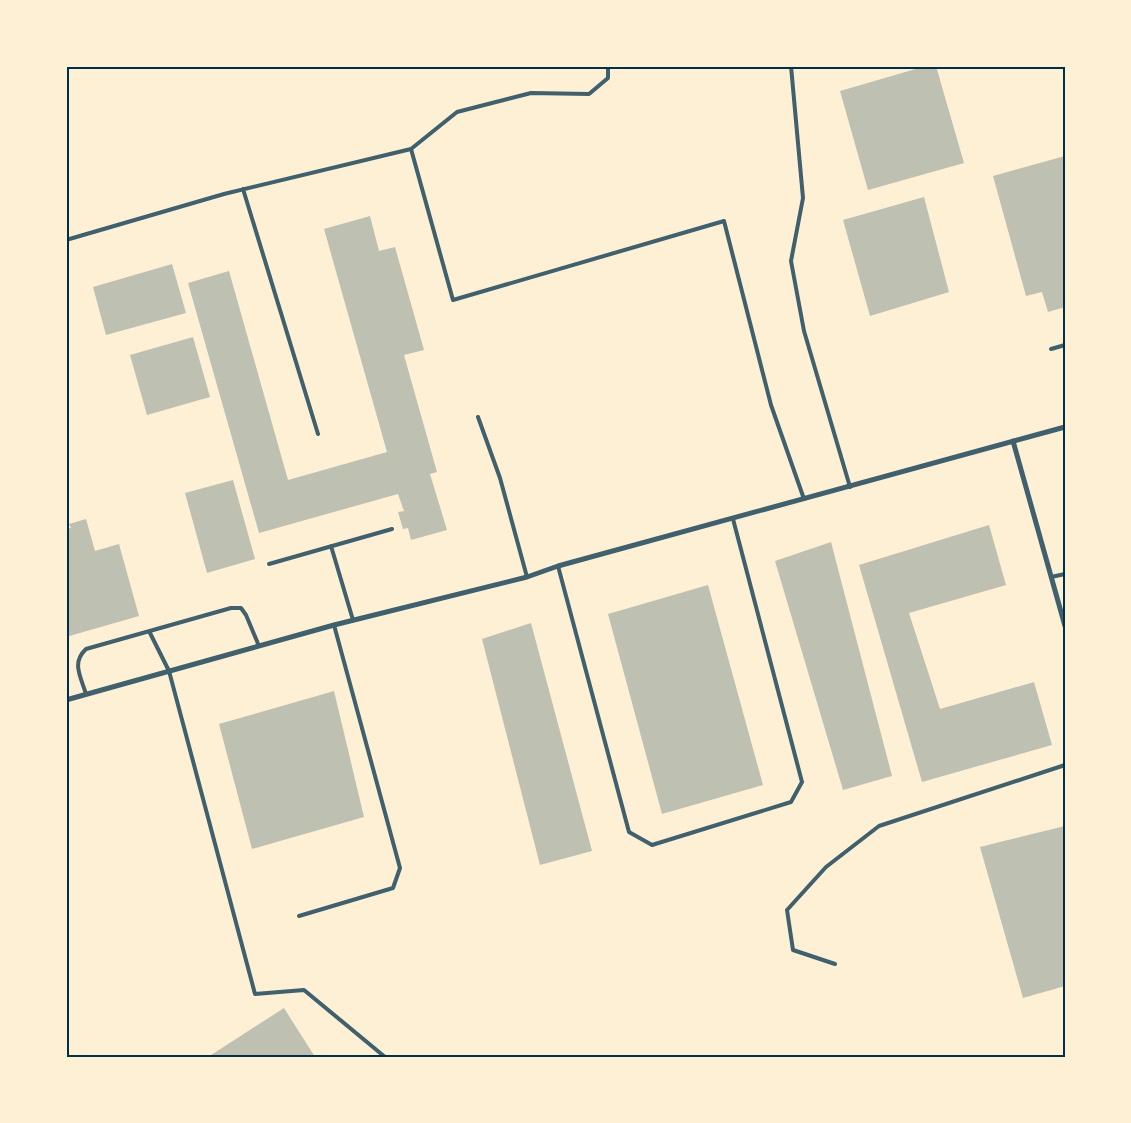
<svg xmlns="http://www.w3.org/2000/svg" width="1131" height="1123" viewBox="0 0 1131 1123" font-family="'Nunito Sans',sans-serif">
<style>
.building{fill:#bec0b2}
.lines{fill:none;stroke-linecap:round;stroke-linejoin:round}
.service{stroke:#3f606c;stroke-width:4}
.minor{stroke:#3f606c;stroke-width:5}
.neatline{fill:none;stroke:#003049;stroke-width:2}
</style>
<rect width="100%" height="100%" fill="#fdf0d5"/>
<path class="building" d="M926 66H936L964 163 868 190 840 91Z
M1065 156V307L1048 312 1042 292 1026 296 993 176Z
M924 197 949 292 870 316 843 220Z
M370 216 379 251 395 247 424 350 404 355 437 472 430 474 447 530 411 540 408 528 403 529 398 512 404 511 398 494 259 533 188 283 229 271 288 480 387 452 324 229Z
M172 264 186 313 106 335 93 287Z
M193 337 210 397 147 415 130 355Z
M233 480 255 559 207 573 185 493Z
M86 519 95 551 119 544 139 616 66 637V529L71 528 69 524Z
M989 525 1006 585 909 613 940 709 1034 682 1052 745 922 782 859 565Z
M831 542 892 776 843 790 775 561Z
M708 585 763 785 662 814 608 614Z
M531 623 592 851 540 865 482 639Z
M334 691 364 817 252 849 219 724Z
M1065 826V986L1023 998 980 847Z
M284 1008 315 1057H208Z"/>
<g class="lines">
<path class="service" d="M791 66 803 198 791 261 804 331 850 487
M411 149 457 112 531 93 589 94 608 78V66
M243 189 318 434
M66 240 224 194 411 149 453 300 724 221 771 405 804 499
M1051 349 1065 345
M478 417 500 478 527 577
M331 546 353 620
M269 564 392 529
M558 566 629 832 652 845 791 802 802 782 733 519
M1051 577 1065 574
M149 631 169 671 255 994 304 990 385 1057
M86 694C81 677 71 663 86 649L231 608H241L246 615 259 646
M299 916 393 888 400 868 334 625
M835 964 793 950 787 910 826 867 879 826 1065 765"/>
<path class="minor" d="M1013 441 1065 626
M66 700 334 625 527 577 558 566 1065 427"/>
</g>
<rect width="1131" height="1123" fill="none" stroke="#fdf0d5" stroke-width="135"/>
<rect x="68" y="68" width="996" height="988" class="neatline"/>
</svg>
